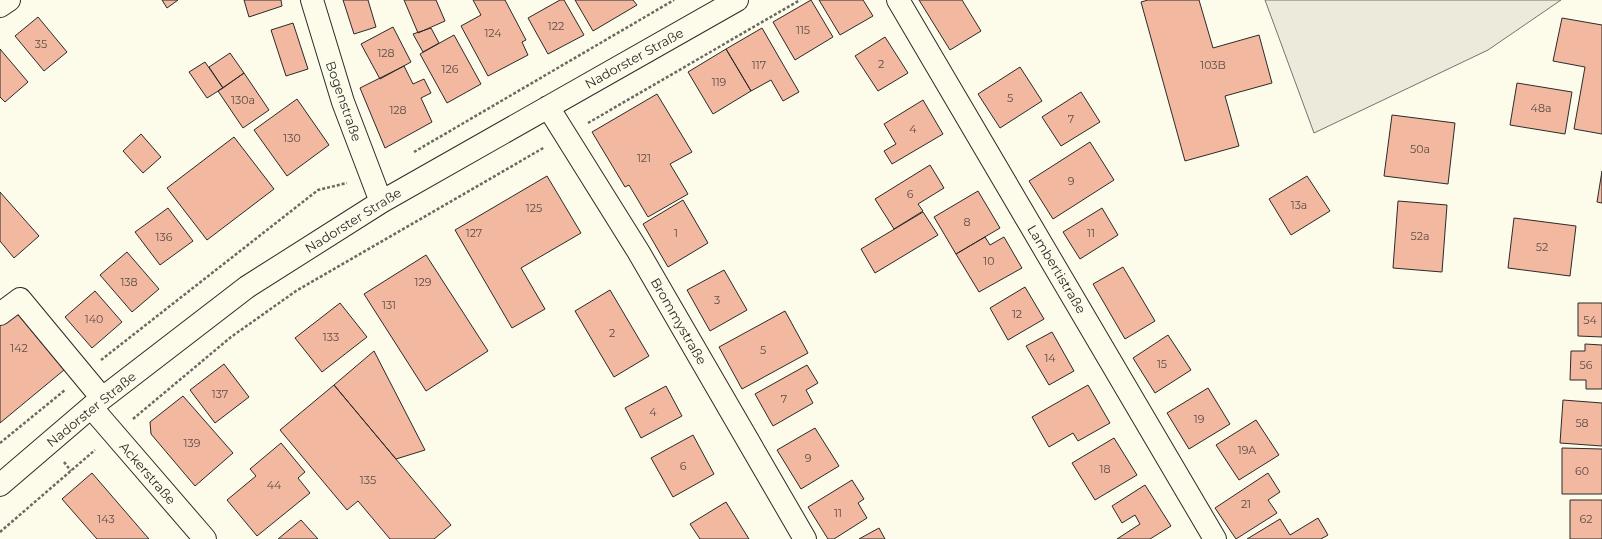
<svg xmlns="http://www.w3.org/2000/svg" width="1602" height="539" viewBox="0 0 1602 539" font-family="Montserrat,sans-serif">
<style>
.green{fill:#ecebdb;stroke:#74746e}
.building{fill:#f2b8a0;stroke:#2b2b2b}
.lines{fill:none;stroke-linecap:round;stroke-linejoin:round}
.minor-casing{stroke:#2b2b2b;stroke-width:24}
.path{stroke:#6a6964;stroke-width:2.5;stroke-dasharray:3 2;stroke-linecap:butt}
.minor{stroke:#fdfbea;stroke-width:22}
.labels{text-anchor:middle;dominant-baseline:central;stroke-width:3;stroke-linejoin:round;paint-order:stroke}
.number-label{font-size:11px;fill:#5d4e48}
.street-label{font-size:13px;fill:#2b2b2b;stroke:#fdfbea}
</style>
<rect width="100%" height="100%" fill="#fdfbea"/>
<path class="green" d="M1265 0H1561L1488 50 1314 133Z"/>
<path class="building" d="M162 0H178L167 8Z
M244 0H281L282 6 249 17Z
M343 0H368L376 27 354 34Z
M404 0H436L445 21 418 33Z
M473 0H505L526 40 522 42 528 55 488 76 461 26 481 15Z
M560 0H564L584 35 548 54 528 18Z
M575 0H633L637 5 593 31Z
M811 0 833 37 795 60 773 22Z
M819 0H863L873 16 840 35Z
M919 0H962L981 31 950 50Z
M1148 0H1199L1213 48 1259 35 1272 83 1225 96 1239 146 1185 161 1141 2Z
M38 17 67 52 44 71 15 36Z
M1562 18 1602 25V134L1574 129 1585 67 1553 61Z
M293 23 308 69 286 76 271 30Z
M393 27 411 62 380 79 361 44Z
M431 28 439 43 423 52 413 34Z
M762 28 799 92 783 101 771 80 751 91 726 49Z
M454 35 481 84 447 103 420 54Z
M885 37 908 73 878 91 855 56Z
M0 49 28 82 5 102 0 97Z
M726 49 751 91 713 114 688 72Z
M230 53 244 73 223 88 209 67Z
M205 62 223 88 207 98 189 72Z
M404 66 413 84 424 79 431 93 421 98 432 122 385 148 360 88Z
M1020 67 1042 101 1000 128 978 94Z
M244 73 269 110 243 128 218 91Z
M1517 83 1572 92 1565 134 1510 125Z
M1081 92 1100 122 1061 146 1042 117Z
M657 94 692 152 670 164 688 194 648 217 629 185 625 187 592 132Z
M297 99 329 145 287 176 254 130Z
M923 100 943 134 892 164 884 151 896 144 884 124Z
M1392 115 1455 123 1448 184 1384 176Z
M141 134 161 157 143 173 123 151Z
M234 137 274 189 207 240 167 188Z
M1090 142 1114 180 1053 219 1029 181Z
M930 165 944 188 918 204 923 211 894 229 875 199Z
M1602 171V203L1597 202Z
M547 176 581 233 521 268 545 309 512 328 455 230Z
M1307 176 1330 211 1291 235 1269 199Z
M978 191 1000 228 956 254 934 217Z
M0 192 39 236 14 258 0 241Z
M683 200 708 243 668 267 643 224Z
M1398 201 1447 205 1442 272 1393 268Z
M168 208 193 241 160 265 135 232Z
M1102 208 1118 235 1080 259 1063 232Z
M923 212 938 235 875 273 861 249Z
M1514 218 1576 226 1570 276 1508 268Z
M985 237 990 245 1004 237 1022 268 979 292 956 254Z
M127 252 159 289 132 312 100 275Z
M426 255 488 351 426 391 364 294Z
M1123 267 1155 321 1125 339 1093 284Z
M724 270 747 310 710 331 687 290Z
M1025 287 1044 319 1008 340 990 308Z
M610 290 649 356 614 377 575 311Z
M95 291 122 322 92 348 65 317Z
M340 303 367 337 322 372 295 338Z
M1578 303H1602V337L1578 336Z
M785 311 808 353 742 389 719 347Z
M16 312 64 370 0 423V325Z
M1052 332 1074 371 1049 385 1026 346Z
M1168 335 1191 370 1155 393 1133 358Z
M1585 344 1602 345V389H1586V380H1570L1571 351H1585Z
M374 351 425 450 396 459 334 385Z
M224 364 249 397 215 423 190 390Z
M807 365 818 383 806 390 813 403 773 426 755 394Z
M334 385 451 525 434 539H390L358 501 347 510 280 430Z
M1088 385 1110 423 1078 441 1073 433 1049 447 1032 417Z
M666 386 682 416 641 438 625 408Z
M1208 388 1230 424 1189 449 1167 413Z
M183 396 233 453 195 486 151 434 150 422Z
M1563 400 1602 403V446L1560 443Z
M1256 420 1279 455 1239 480 1216 445Z
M815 428 839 466 801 489 777 450Z
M693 435 714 474 673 497 651 458Z
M1114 438 1137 475 1095 500 1072 463Z
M281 443 305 472 298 478 310 493 257 536 227 500 256 476 250 469Z
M1562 448 1602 449V494H1562Z
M92 473 149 539H97L62 499Z
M1268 473 1280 492 1268 500 1277 513 1236 539 1215 508Z
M852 480 864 499 858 503 867 518 834 539H828L808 507Z
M1145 485 1171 526 1150 539H1117L1140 524 1135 515 1122 523 1112 506Z
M1570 500H1602V539H1570Z
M726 502 749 539H700L690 524Z
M1318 518 1328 535 1321 539H1247L1280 519 1290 535Z
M301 520 318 539H278Z
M879 528 885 539H859Z"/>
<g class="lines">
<defs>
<path id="minor" d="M312 0 343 102 381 202
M898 0 1215 539
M0 6 9 0
M548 107 638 251 805 539
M0 314 20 299 102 398
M91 407 205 539
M0 485 91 407 247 287 381 202 737 0"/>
</defs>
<use href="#minor" class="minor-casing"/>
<path class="path" d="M588 123 800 0
M414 152 674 0
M101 360 318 190 347 183
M133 419 231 337 296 291 545 147
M0 443 65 390
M64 462 71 471
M0 532 95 450"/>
<use href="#minor" class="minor"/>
</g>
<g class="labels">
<g class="number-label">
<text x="556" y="26">122</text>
<text x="803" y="30">115</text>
<text x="493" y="33">124</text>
<text x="41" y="44">35</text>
<text x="386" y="53">128</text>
<text x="881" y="64">2</text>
<text x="759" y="65">117</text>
<text x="1213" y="65">103B</text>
<text x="450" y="69">126</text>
<text x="719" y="82">119</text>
<text x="1010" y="98">5</text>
<text x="243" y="100">130a</text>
<text x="1541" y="108">48a</text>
<text x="398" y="110">128</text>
<text x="1071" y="119">7</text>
<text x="913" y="129">4</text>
<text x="292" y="138">130</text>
<text x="1420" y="149">50a</text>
<text x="644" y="158">121</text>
<text x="1071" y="181">9</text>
<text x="910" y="194">6</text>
<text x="1299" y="205">13a</text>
<text x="534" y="208">125</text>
<text x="967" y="222">8</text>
<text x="474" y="233">127</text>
<text x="676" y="233">1</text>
<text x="1091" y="233">11</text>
<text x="1420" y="236">52a</text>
<text x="164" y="237">136</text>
<text x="1542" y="247">52</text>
<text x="989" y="261">10</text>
<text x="129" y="282">138</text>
<text x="423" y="282">129</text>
<text x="717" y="300">3</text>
<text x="389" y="305">131</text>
<text x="1017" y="314">12</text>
<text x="94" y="319">140</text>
<text x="1590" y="320">54</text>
<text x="612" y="333">2</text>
<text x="331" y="337">133</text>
<text x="19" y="348">142</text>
<text x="763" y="350">5</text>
<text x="1050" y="358">14</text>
<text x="1162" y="364">15</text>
<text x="1586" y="365">56</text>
<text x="220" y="394">137</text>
<text x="784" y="399">7</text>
<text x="653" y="412">4</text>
<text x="1199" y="419">19</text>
<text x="1582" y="423">58</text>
<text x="192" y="443">139</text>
<text x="1247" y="450">19A</text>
<text x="808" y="458">9</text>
<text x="683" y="466">6</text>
<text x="1105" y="469">18</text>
<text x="1582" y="471">60</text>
<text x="368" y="480">135</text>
<text x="274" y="485">44</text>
<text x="1246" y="504">21</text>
<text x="838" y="513">11</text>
<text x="106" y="519">143</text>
<text x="1586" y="519">62</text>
</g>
<g class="street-label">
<text transform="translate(634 58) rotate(-29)">Nadorster Straße</text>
<text transform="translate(344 101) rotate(71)">Bogenstraße</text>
<text transform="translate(353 220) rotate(-32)">Nadorster Straße</text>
<text transform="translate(1057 269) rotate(59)">Lambertistraße</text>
<text transform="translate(679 321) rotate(60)">Brommystraße</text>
<text transform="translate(91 409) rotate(-39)">Nadorster Straße</text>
<text transform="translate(148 473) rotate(49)">Ackerstraße</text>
</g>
</g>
</svg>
